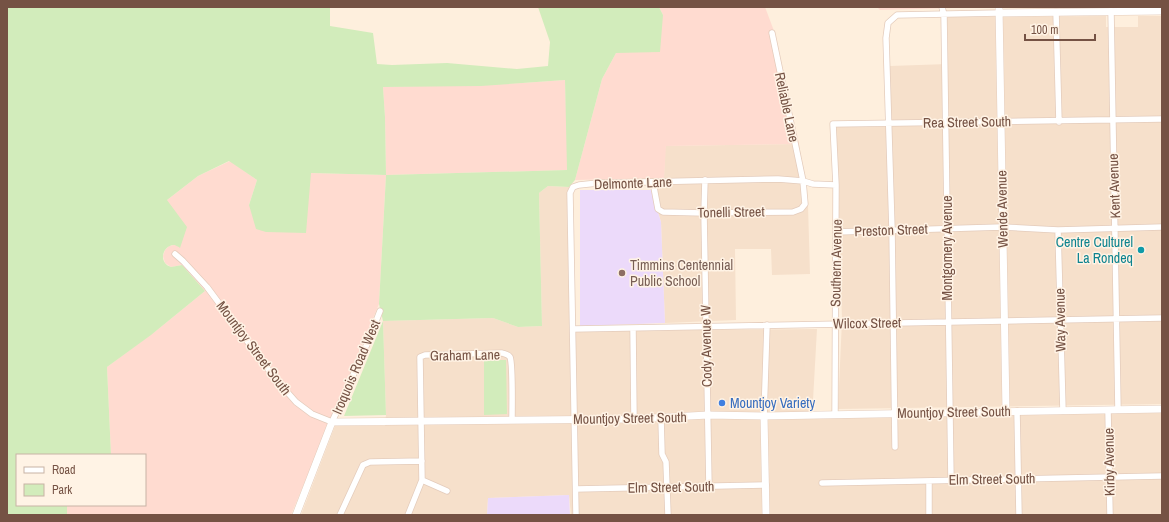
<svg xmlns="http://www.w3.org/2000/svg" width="1169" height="522" viewBox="0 0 1169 522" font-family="'Archivo Narrow',sans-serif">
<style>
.residential{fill:#f6e0cb}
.commercial{fill:#ffdbd0}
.education{fill:#ecdafa}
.green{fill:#d2ecbb;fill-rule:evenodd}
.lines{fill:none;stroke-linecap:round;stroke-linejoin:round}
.minor-casing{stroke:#e4ccbc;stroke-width:7}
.tertiary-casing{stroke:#e4ccbc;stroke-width:8}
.minor{stroke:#fff;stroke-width:5.5}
.tertiary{stroke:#fff;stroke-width:7}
.culture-dot{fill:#0f9aa8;stroke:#fff3e5;stroke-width:1.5}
.education-dot{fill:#8d6e63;stroke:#fff3e5;stroke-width:1.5}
.shop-dot{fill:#3f7fe0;stroke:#fff3e5;stroke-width:1.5}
.labels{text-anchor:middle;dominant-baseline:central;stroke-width:3;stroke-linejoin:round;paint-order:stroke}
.street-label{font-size:14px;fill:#755244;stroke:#fff3e5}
.culture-label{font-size:14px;fill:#0d838f;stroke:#fff3e5;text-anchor:end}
.education-label{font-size:14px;fill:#785e54;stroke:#fff3e5;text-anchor:start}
.shop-label{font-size:14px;fill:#366cbe;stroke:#fff3e5;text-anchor:start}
</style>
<rect width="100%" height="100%" fill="#feefdd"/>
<path class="residential" d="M1106 16V27H1138V16H1162V404L838 409 842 320 836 127H891L890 66 948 64 947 17Z
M799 144 808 205 810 274 772 275 771 249H735L736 320 665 323 661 222 650 184 664 178 665 146Z
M548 186 569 187 571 331 817 329 812 418 1104 413H1162V515H571L569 495 488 498 487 515H301L335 426H385L386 415 383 321 493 318 518 327 542 326 539 193Z"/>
<path class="commercial" d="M659 7H765L774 31 799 144 666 146 664 178 575 180 602 79 616 53 663 15Z
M877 7H987L880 10Z
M565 80 568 170 386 175 379 304 291 515H67V505H145V455H111L107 367 157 330 205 291 182 265 171 267 165 263 163 256 165 250 169 246 174 245 167 200 198 176 230 161 257 180 249 205 311 173 386 175 385 117 383 87 522 83Z"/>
<path class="education" d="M580 190H651L661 222 665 323 580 326Z
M569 495 570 515H487L488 498Z"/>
<path class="green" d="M7 7H330V26L373 33 377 64 392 65 447 63 517 69 548 66 550 42 538 7H659L663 15 660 52 616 53 602 79 575 180 569 187 548 186 539 193 542 326 518 327 493 318 383 321 386 415 344 416 383 321 379 304 386 175 311 173 306 233 266 232 256 229 249 205 257 180 229 161 198 176 167 200 187 227 180 248C179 247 175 245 174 245 165 245 160 256 165 263 166 265 169 266 171 267L182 265 205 291 151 335 107 367 111 455H17V505H67V515H7ZM565 80 567 170 386 175 385 117 383 87 481 86Z
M484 360H506L507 414 484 415Z"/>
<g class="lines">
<defs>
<path id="minor" d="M942 7 944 15 951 480
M1111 11 1118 410
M1056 12 1059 122
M705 180 704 213 709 487
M653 182 658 209 663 212 704 213 793 212 801 209 805 204 803 181 772 33
M1058 230 1063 411
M836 232 1002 227 1058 230 1162 227
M175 254 183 261 207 287 274 377 296 402 312 414 332 422 367 344 380 311
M633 328 634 419
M573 329 1162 318
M1108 410 1110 515
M1017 411 1019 515
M835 414 836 185 833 124 1162 119
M764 416 767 325
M661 418 662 454 666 462 668 515
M895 447 892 230 886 38 888 23 897 15 999 13
M422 480 447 491
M929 481V515
M822 483 1162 476
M576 489 766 485
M340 515 363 465 370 462 422 461
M408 515 422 480 420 357 425 355 502 353C505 354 508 354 510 357 513 364 512 409 512 420
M576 515 570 193 573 187 579 185 598 183 778 179 803 181 813 184 836 185"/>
<path id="tertiary" d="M999 7 1006 411
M999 13 1162 11
M764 416 766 515
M296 515 332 422 634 419 708 415 764 416 1162 409"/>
</defs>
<use href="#minor" class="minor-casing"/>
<use href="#tertiary" class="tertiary-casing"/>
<use href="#minor" class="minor"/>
<use href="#tertiary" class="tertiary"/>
</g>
<circle class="culture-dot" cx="1141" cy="250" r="4"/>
<circle class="education-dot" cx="622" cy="273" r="4"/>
<circle class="shop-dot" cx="722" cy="403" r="4"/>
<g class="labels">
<g class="street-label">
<text transform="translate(787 107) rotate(78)">Reliable Lane</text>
<text transform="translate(967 122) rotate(-1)">Rea Street South</text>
<text transform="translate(633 183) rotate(-2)">Delmonte Lane</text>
<text transform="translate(1114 186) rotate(-92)">Kent Avenue</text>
<text transform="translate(1002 209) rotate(-91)">Wende Avenue</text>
<text transform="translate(731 212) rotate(-1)">Tonelli Street</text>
<text transform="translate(891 230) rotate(-2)">Preston Street</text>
<text transform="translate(947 248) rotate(-90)">Montgomery Avenue</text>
<text transform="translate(836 263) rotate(-89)">Southern Avenue</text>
<text transform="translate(1060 320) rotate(-91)">Way Avenue</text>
<text transform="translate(867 323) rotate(-1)">Wilcox Street</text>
<text transform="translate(706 346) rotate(-91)">Cody Avenue W</text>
<text transform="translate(254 348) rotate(53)">Mountjoy Street South</text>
<text transform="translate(465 355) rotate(-1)">Graham Lane</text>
<text transform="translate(356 367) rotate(-67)">Iroquois Road West</text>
<text transform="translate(954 412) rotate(-1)">Mountjoy Street South</text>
<text transform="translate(630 418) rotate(-1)">Mountjoy Street South</text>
<text transform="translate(1109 462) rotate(-91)">Kirby Avenue</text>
<text transform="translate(992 479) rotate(-1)">Elm Street South</text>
<text transform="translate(671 487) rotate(-1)">Elm Street South</text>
</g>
<g class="culture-label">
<text x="1133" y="242">Centre Culturel<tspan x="1133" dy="16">La Rondeq</tspan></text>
</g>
<g class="education-label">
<text x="630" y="265">Timmins Centennial<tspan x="630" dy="16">Public School</tspan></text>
</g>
<g class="shop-label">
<text x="730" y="403">Mountjoy Variety</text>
</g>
</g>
<rect width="1169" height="522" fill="none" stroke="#755244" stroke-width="16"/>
<rect x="16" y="454" width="130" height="52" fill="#fff3e5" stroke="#c8b3a5"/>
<rect x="24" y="467" width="20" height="6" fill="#ffffff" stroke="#c8b3a5"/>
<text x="52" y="474" font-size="12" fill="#755244">Road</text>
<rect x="24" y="484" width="20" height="12" fill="#d2ecbb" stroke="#c8b3a5"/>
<text x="52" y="494" font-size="12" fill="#755244">Park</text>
<path d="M1025 34v6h70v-6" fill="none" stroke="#755244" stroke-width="2"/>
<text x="1031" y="34" font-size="12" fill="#755244" stroke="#fff3e5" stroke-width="3" paint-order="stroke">100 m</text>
</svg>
